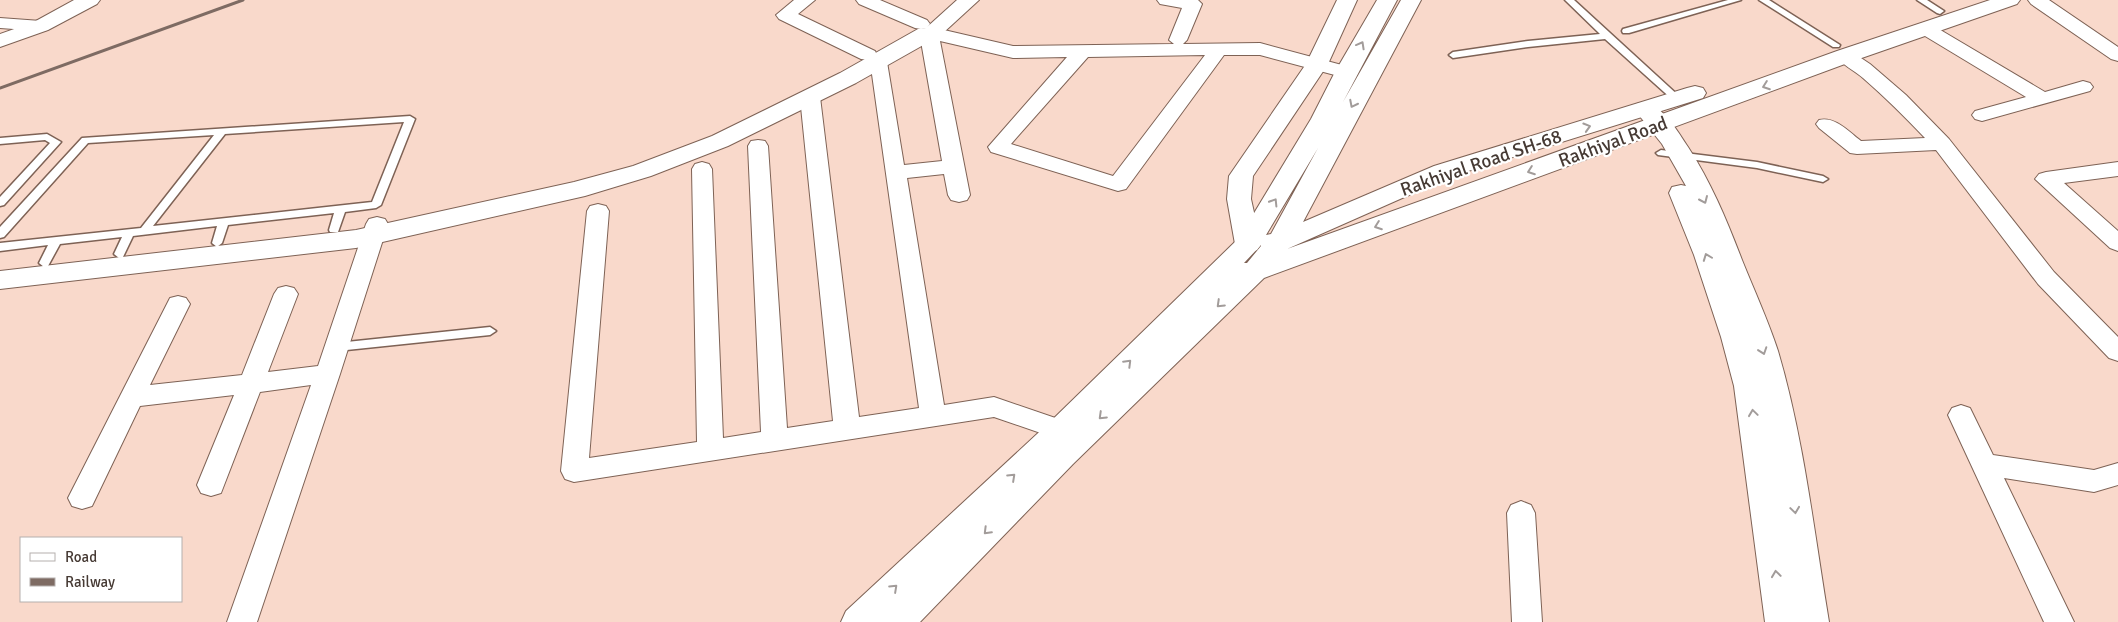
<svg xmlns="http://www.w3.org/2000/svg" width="2118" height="622" viewBox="0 0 2118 622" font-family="Signika,sans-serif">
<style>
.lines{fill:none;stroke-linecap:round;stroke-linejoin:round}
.service-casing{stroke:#7e6255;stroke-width:3}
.minor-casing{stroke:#7e6255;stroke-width:2}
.tertiary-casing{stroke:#7e6255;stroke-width:2}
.primary-casing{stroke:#7e6255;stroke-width:2}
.service{fill:#fff;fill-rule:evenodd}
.minor{fill:#fff;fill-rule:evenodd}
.tertiary{fill:#fff;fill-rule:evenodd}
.primary{fill:#fff;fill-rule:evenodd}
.rail{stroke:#7e6b63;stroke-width:3}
.oneway{stroke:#a29c9a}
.labels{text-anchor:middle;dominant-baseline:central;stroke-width:4.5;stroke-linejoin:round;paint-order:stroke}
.street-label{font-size:19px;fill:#463a34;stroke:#fff}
</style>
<rect width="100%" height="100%" fill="#f9d9cb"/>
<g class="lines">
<defs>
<path id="service" d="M1565 0H1574L1680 97V101H1674L1605 39 1528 47 1453 58 1449 55 1453 52 1528 41 1600 34Z
M1728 0H1741L1629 33H1623L1622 31 1623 29Z
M1759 0H1769L1840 45 1839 47H1833Z
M1917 0H1927L1944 11 1940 14 1937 13Z
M410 116 415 119 381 205 376 208 345 212 338 232H330L329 230 334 213 228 225 222 243 217 247 212 243 217 226 133 236 123 257 119 258 114 254 122 237 60 244 48 266 44 267 39 263 48 245 0 251V243L141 228 214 135 88 143 4 237 0 238V227L82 138ZM404 122 372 202 153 226 225 134Z
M47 134 61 142 4 205 0 206V197L50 143 45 140 0 144V138Z
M1661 150 1757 162 1823 176 1828 179 1823 182 1757 168 1658 155 1656 153Z
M490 327 496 331 490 335 337 351 333 350 331 347 333 344 337 343Z"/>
<path id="minor" d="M794 0H815L798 14 875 51 877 55 876 57 885 58 887 62 904 165 942 161 922 47V33L925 29 931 27 1013 46 1174 44 1169 40 1182 8 1160 4 1157 0H1198L1202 4 1187 40 1183 44 1260 43 1353 68 1356 72 1353 76 1346 78 1260 55H1224L1126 189 1118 191 991 152 988 147 1067 57 1013 58 940 41 970 195 967 200 959 202 951 200 948 195 944 174 907 178 944 405 994 397 1070 423 1074 430 1070 437 1061 440 994 417 574 482 565 479 561 471 587 211 590 206 598 204 606 206 609 211 589 458 697 442 692 169 695 164 702 162 709 164 712 169 723 438 761 432 748 146 751 141 758 140 765 141 768 146 787 428 833 421 800 97 803 93 810 91 817 93 820 97 859 417 919 408 870 60 861 59 779 19 776 15ZM1205 55 1113 176 1011 144 1088 57Z
M856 0H880L927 20 930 24 927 28 921 29 915 28 859 4Z
M2028 0H2049L2118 47V61L2111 59 2031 4Z
M0 18 41 21 47 22 50 26 47 30 41 31 0 28Z
M1926 24 1932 25 2045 92 2083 81 2090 83 2093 87 2090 91 1982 121 1975 119 1972 115 1975 111 2026 97 1920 33 1917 29 1920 25Z
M1845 50 1852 52 1870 64 1906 95 1949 139 2054 272 2118 337V361L2109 358 2038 284 1936 150 1857 154 1850 153 1819 128 1816 124 1819 120C1835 116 1849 132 1861 141L1925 138C1905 117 1885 97 1863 78 1854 70 1842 65 1836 56L1838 52Z
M2118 162V176L2064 183 2118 231V251L2110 248 2035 179 2039 174 2046 172Z
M377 217 385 219 388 224 340 374 257 622H227L311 385 260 392 221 493 211 496 201 493 197 485 234 395 140 406 92 506 82 509 72 506 68 498 170 298 178 296 186 298 190 304 150 385 242 375 274 294 278 288 286 286 294 288 298 294 268 372 318 366 366 224 369 219Z
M1961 405 1970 408 1993 455 2094 470 2118 463V485L2094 492 2004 478 2074 622H2044L1948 415 1952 408Z
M1521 501 1531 505 1535 513 1542 622H1512L1507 513 1511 505Z"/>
<path id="tertiary" d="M74 0H100L97 4 48 30 0 47V34L34 22Z
M957 0H979L943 33 936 35 934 39 856 83 728 146 651 176 585 196 356 248 0 289V271L356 230 574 182 633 166 712 136 840 73 918 29 926 28Z
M1337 0H1357L1328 64 1253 176 1251 199 1261 244 1257 250 1248 253 1239 250 1235 244 1227 199 1229 176 1306 64Z
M1645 102C1664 107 1678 132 1688 147 1711 182 1727 221 1742 260 1754 290 1768 320 1778 351 1804 439 1814 532 1829 622H1765L1734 386 1721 337 1694 255 1669 193 1672 187 1681 185 1686 186 1662 144 1634 109 1637 104Z"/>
<path id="primary" d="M1377 0H1397L1343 102 1401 0H1421L1303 222 1434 166 1687 88 1695 86 1703 88 1706 93 1703 98 1452 176 1287 249 1837 51 1990 0H2020L2017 4 1853 61 1264 278 1073 464 920 622H841L846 611 1050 422 1239 238 1311 119 1335 72ZM1318 148 1271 234 1266 235ZM1261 245V246L1247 263H1244Z"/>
</defs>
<use href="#service" class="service-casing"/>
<use href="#minor" class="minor-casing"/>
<use href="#tertiary" class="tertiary-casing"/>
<use href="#primary" class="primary-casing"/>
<use href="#service" class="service"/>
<use href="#minor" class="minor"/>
<use href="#tertiary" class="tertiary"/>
<use href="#primary" class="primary"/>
<path class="rail" d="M0 88 243 0"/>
</g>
<defs><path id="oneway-chevron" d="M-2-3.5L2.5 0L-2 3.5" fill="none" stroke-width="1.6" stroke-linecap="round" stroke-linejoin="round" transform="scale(1.25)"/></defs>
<g class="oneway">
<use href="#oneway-chevron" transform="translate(1361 45) rotate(-61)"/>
<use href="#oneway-chevron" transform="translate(1766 86) rotate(160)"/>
<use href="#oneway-chevron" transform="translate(1353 104) rotate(117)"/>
<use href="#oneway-chevron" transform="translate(1587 127) rotate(-17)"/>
<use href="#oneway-chevron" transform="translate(1531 171) rotate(160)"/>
<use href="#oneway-chevron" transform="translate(1704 200) rotate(66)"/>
<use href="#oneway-chevron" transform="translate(1274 202) rotate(-58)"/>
<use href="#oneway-chevron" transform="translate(1378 226) rotate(160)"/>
<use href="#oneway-chevron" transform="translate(1707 257) rotate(-111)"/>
<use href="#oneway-chevron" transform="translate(1220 304) rotate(136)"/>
<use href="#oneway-chevron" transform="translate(1763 351) rotate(71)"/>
<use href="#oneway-chevron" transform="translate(1128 363) rotate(-45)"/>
<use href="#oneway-chevron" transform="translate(1753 413) rotate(-98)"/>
<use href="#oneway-chevron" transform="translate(1102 416) rotate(136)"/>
<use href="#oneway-chevron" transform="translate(1012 477) rotate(-43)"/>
<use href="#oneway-chevron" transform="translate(1795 510) rotate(82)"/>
<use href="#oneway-chevron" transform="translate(987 531) rotate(135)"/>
<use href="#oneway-chevron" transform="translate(1776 574) rotate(-98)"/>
<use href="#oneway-chevron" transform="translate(894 588) rotate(-43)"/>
</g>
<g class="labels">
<g class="street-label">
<text transform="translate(1613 142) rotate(-20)">Rakhiyal Road</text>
<text transform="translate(1481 163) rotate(-19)">Rakhiyal Road SH-68</text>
</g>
</g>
<rect x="20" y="537" width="162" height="65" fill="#ffffff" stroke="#b5b0ae"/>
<rect x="30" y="553" width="25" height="8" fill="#ffffff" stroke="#b5b0ae"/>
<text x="65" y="562" font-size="15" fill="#463a34">Road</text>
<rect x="30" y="578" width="25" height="8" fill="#7e6b63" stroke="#b5b0ae"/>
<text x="65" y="587" font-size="15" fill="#463a34">Railway</text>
</svg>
